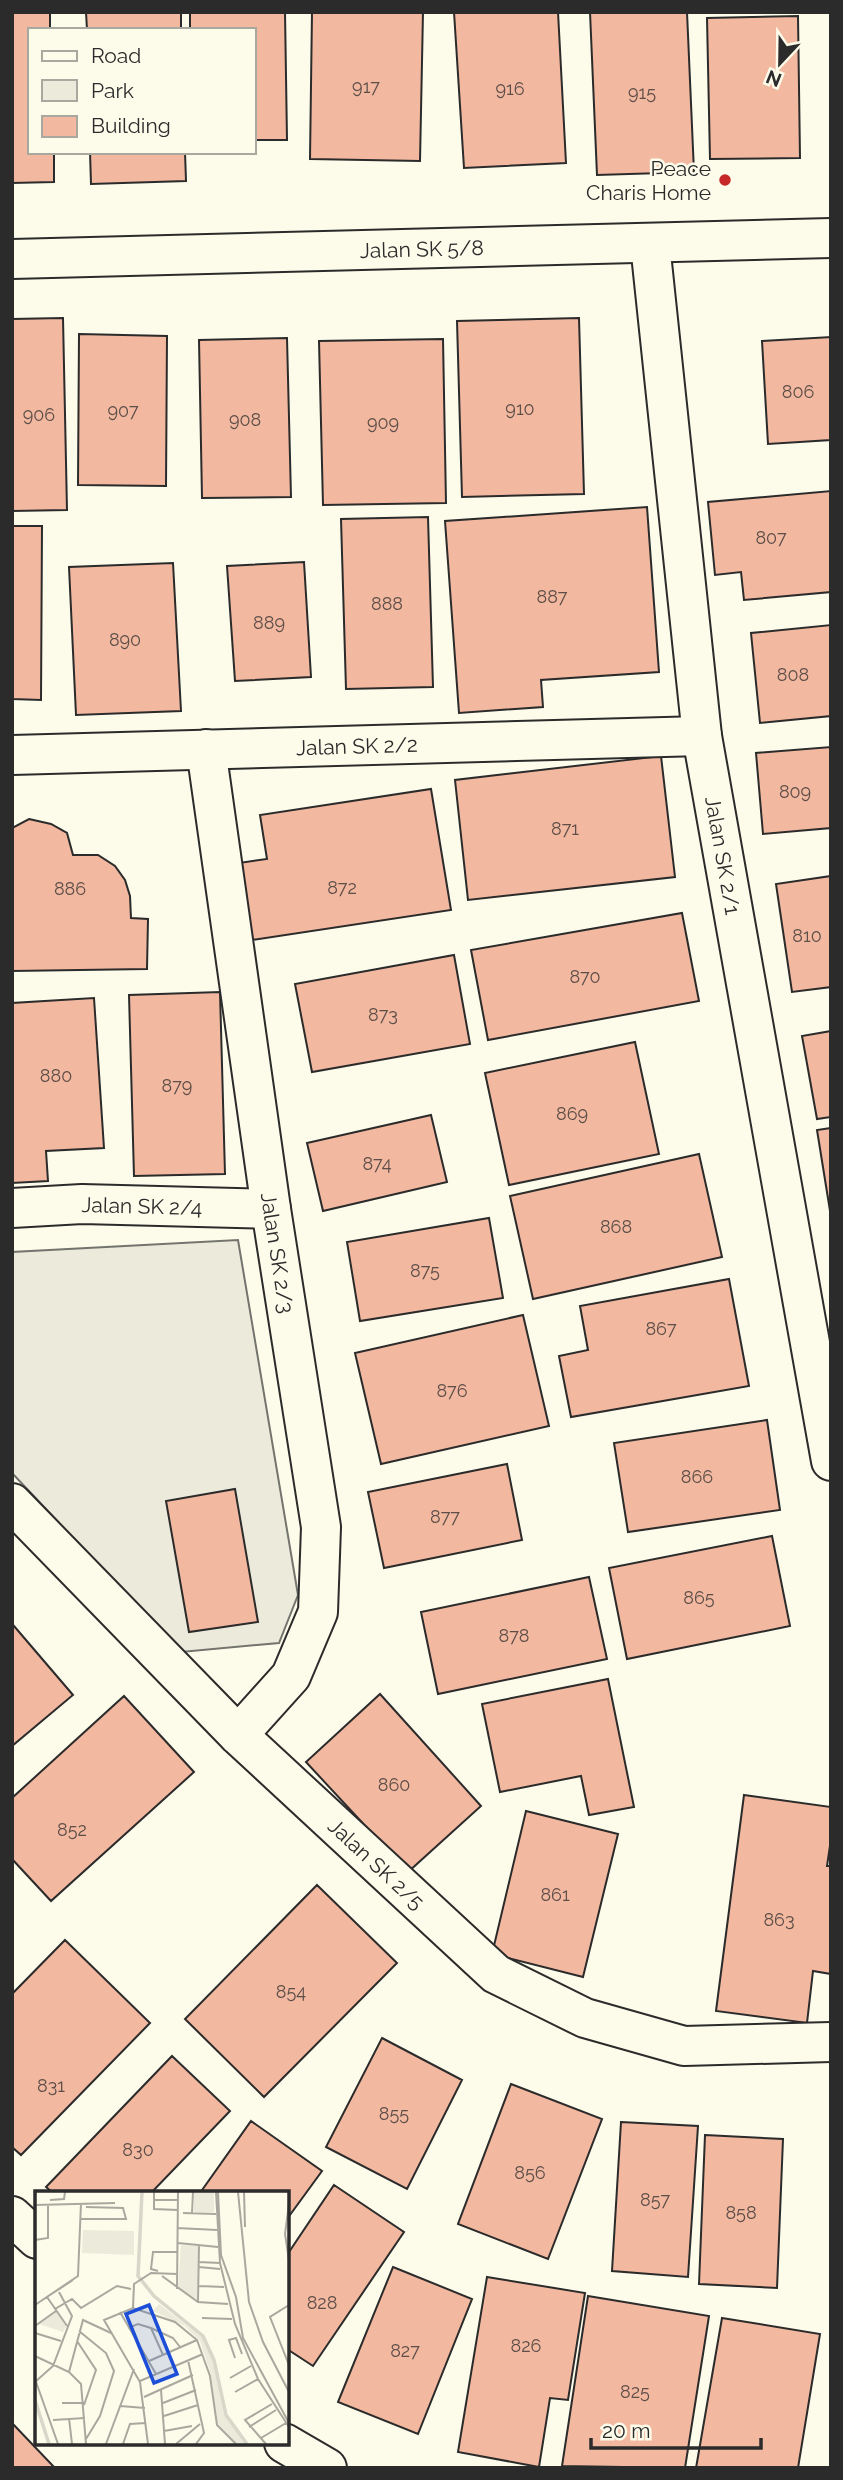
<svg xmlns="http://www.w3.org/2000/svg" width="843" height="2480" viewBox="0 0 843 2480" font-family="Raleway,sans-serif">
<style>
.green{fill:#ecebdb;stroke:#74746e;stroke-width:2}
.building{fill:#f2b8a0;stroke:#2b2b2b;stroke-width:2}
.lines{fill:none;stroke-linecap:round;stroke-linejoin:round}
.minor-casing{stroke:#2b2b2b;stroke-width:42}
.minor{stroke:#fdfbea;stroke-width:38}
.poi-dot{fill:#c62828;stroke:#fdfbea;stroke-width:2.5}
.labels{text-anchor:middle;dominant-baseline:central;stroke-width:5;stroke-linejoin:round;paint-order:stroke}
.number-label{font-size:18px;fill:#5d4e48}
.poi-label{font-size:21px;fill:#2b2b2b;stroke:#fdfbea;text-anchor:end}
.street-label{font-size:21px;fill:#2b2b2b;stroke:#fdfbea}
.inset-river{fill:none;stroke:#d8d7c9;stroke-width:3.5}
.inset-road{fill:none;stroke:#a9a89e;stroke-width:2}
.view{fill:#1d4ed8;fill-opacity:0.15;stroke:#1d4ed8;stroke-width:3.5}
.inset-edge{fill:none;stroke:#2b2b2b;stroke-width:3.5}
</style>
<rect width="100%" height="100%" fill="#fdfbea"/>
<path class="green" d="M238 1240 298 1595 279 1643 181 1652 12 1473V1252Z"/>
<path class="building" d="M50 12V30H30V152H54V182L12 183V13Z
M86 12H181V30H87Z
M190 12H285L287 140H254V30H190Z
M312 12H423L420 161 310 159Z
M454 12H558L566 163 464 168Z
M590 12H687L694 172 597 175Z
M798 16 800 158 710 159 707 18Z
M90 152H185L186 181 91 184Z
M63 318 67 510 12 511V319Z
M579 318 584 494 462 497 457 321Z
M79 334 167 336 166 486 78 485Z
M831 337V440L768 444 762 341Z
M287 338 291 497 202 498 199 340Z
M443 339 446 503 323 505 319 341Z
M831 491V592L744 600 741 572 715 575 708 502Z
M647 507 659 672 541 680 543 707 459 713 445 521Z
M428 517 433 687 346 689 341 519Z
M12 526H42L41 700 12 699Z
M304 562 311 677 235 681 227 566Z
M173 563 181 711 76 715 69 567Z
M831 625V716L760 723 751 633Z
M831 747V828L763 834 756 753Z
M661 756 675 877 468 900 455 780Z
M431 789 451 910 245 941 232 864 267 859 260 815Z
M29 819 51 824 67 833 73 855H98L115 866 125 880 130 896 131 918 148 919 147 969 12 971V828Z
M831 876V987L792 992 776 884Z
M682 913 699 1001 488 1040 471 950Z
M454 955 470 1044 312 1072 295 984Z
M220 992 225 1174 134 1176 129 995Z
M94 998 104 1148 46 1151 48 1181 12 1183V1003Z
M831 1031V1117L817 1119 802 1036Z
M635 1042 659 1154 509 1185 485 1073Z
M431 1115 447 1182 323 1211 307 1143Z
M831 1128V1217L817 1130Z
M699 1154 722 1257 533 1299 510 1196Z
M489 1218 503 1298 360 1321 347 1242Z
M729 1279 749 1386 571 1417 559 1356 588 1350 580 1306Z
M523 1315 549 1426 381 1464 355 1353Z
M767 1420 780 1510 628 1532 614 1443Z
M507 1464 522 1540 384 1568 368 1492Z
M235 1489 258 1622 189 1632 166 1501Z
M772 1536 790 1626 627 1659 609 1568Z
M589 1577 607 1659 438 1694 421 1612Z
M14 1626 73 1695 12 1746V1628Z
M608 1679 634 1807 589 1815 581 1776 500 1792 482 1704Z
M380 1694 481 1806 408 1872 306 1762Z
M124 1696 194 1772 51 1901 12 1859V1798Z
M744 1795 831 1807V1839L827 1866H831V1974L813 1971 807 2023 716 2011Z
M526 1811 618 1834 583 1977 492 1954Z
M317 1885 397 1963 264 2097 185 2019Z
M65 1940 150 2023 21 2155 12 2147V1994Z
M382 2038 462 2080 407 2189 326 2147Z
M172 2056 230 2111 151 2193H53L46 2187Z
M511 2084 602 2119 548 2259 458 2224Z
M251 2121 322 2171 287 2219V2193H200Z
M621 2122 698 2126 688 2277 612 2271Z
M705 2135 783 2139 777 2288 699 2284Z
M334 2185 404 2232 313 2366 287 2349V2255Z
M393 2267 472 2299 418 2434 338 2402Z
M487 2277 585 2293 568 2400 550 2398 539 2467 458 2452Z
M588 2296 709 2316 685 2468 562 2466Z
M722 2318 820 2334 798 2468H696Z
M12 2423 55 2468H12Z"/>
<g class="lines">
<defs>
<g id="minor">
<path id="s1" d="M650 244 702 736 831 1461"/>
<path id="s2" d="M12 259 831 238"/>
<path id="s3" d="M206 749 271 1209 321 1527 318 1612 291 1676 238 1735"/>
<path id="s4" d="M12 755 702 736"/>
<path id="s5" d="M12 1208 82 1204 271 1209"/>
<path id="s6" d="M12 1503 238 1735 496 1974 585 2018 684 2046 831 2042"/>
<path d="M12 2216 37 2239"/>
<path d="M284 2443 327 2468"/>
</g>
</defs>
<use href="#minor" class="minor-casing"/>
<use href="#minor" class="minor"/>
</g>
<circle class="poi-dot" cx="725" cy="180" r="7"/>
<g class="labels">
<g class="number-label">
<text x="366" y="86">917</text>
<text x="510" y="88">916</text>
<text x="642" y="92">915</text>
<text x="798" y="391">806</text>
<text x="520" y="408">910</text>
<text x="123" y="410">907</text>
<text x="39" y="414">906</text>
<text x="245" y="419">908</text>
<text x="383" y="422">909</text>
<text x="771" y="537">807</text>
<text x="552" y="596">887</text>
<text x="387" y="603">888</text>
<text x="269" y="622">889</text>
<text x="125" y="639">890</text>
<text x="793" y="674">808</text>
<text x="795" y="791">809</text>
<text x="565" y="828">871</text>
<text x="342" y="887">872</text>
<text x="70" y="888">886</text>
<text x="807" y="935">810</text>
<text x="585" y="976">870</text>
<text x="383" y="1014">873</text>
<text x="56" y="1075">880</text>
<text x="177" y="1085">879</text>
<text x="572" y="1113">869</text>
<text x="377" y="1163">874</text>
<text x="616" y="1226">868</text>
<text x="425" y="1270">875</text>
<text x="661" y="1328">867</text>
<text x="452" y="1390">876</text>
<text x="697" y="1476">866</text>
<text x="445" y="1516">877</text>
<text x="699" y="1597">865</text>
<text x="514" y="1635">878</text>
<text x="394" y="1784">860</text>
<text x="72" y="1829">852</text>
<text x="555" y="1894">861</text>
<text x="779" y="1919">863</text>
<text x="291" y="1991">854</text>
<text x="51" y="2085">831</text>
<text x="394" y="2113">855</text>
<text x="138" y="2149">830</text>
<text x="530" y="2172">856</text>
<text x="655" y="2199">857</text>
<text x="741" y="2212">858</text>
<text x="322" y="2302">828</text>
<text x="526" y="2345">826</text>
<text x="405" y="2350">827</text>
<text x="635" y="2391">825</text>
</g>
<g class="poi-label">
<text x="711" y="168">Peace<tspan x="711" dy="24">Charis Home</tspan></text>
</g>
<g class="street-label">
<text stroke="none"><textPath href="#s2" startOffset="410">Jalan SK 5/8</textPath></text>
<text stroke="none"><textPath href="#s4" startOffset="345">Jalan SK 2/2</textPath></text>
<text stroke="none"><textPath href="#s1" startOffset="616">Jalan SK 2/1</textPath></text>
<text stroke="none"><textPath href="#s5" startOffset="130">Jalan SK 2/4</textPath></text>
<text stroke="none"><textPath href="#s3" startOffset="509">Jalan SK 2/3</textPath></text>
<text stroke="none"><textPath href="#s6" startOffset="513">Jalan SK 2/5</textPath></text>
</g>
</g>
<g transform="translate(35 2191)">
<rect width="254" height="254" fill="#fdfbea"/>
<path d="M159 1H179V21H159ZM48 39 99 40V64L47 62ZM146 54 163 55V109L143 98ZM124 113 168 147 179 171 189 224 211 253H201L182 232 176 183 165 150 150 135 118 120ZM21 121 31 136 28 141 4 133Z" fill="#ecebdb"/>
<path class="inset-river" d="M107 1 103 85 119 105 168 145 179 169 191 224 212 253M0 209 14 253"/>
<path class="inset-road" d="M119 1V18L143 19M181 1 185 72 200 133 223 188 254 236M183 1 186 64 201 106 208 147 254 232M203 1 214 111 228 151 254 201M209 1 210 36M15 9 29 8 30 1M119 9H143M254 13 250 43 254 69M0 14 80 12M148 22 181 23M157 22 158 1M46 28H91L88 17 51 16M142 37 182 39M0 49 13 47V13M143 52 183 56M164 71 185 72M164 76 185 78M123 80 116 78 118 61H142M127 85 163 111 193 113M164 95 189 96M142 98 143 1M15 104 38 89M12 106 32 135M163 111 164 54M0 114 43 85 46 12M254 114 235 126 254 174M98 117 99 93 116 82 142 83M20 118 37 108 46 117 82 95 96 98M85 121 121 183M167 127 197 128M0 135 21 120M93 137 103 133 116 137 138 147 145 156M116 137 128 164M44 140 71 162 79 180 65 225 51 248M0 142 26 150M42 150 61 179 49 214M0 165 34 181 46 193 51 253M200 167 194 149 201 147 207 163M153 169 169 242 161 253M114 170 162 149M34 181 48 129 76 142M195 187 216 175M0 188 23 253M105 190 168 163M0 191 18 175 37 125 24 101M126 199 130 253M200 201 223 188M109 206 158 184M27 212H49M128 212 161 199M85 215 110 217M129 225 163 214M34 227 37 253M18 229 50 227M214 236 241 219M129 240 157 235M226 247 251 232M71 253 99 178M88 253 95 233 111 232M113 253 105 191 69 129 98 117 140 131 162 149 175 185 182 234 201 253M141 253 165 233M231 253 210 229 237 213"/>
<path class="view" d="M114 114 142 183 119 192 91 123Z"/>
<rect width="254" height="254" class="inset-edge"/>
</g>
<rect width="843" height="2480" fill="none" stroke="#2b2b2b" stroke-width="28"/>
<rect x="28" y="28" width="228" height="126" fill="#fdfbea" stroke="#a9a89e" stroke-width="2"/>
<rect x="42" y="51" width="35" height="10" fill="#fdfbea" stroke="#a9a89e" stroke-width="2"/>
<text x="91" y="63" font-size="21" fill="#2b2b2b">Road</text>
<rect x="42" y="80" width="35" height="21" fill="#ecebdb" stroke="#a9a89e" stroke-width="2"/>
<text x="91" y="98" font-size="21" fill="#2b2b2b">Park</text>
<rect x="42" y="116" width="35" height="21" fill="#f2b8a0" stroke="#a9a89e" stroke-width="2"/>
<text x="91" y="133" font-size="21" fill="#2b2b2b">Building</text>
<g transform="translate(780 63) rotate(202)" stroke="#fdfbea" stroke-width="5" paint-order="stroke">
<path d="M0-5L12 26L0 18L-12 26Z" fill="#2b2b2b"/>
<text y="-10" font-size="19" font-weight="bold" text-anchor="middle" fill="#2b2b2b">N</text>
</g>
<path d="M591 2438v10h170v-10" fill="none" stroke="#2b2b2b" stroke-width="3.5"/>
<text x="602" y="2438" font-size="21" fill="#2b2b2b" stroke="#fdfbea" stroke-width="5" paint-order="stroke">20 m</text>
</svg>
